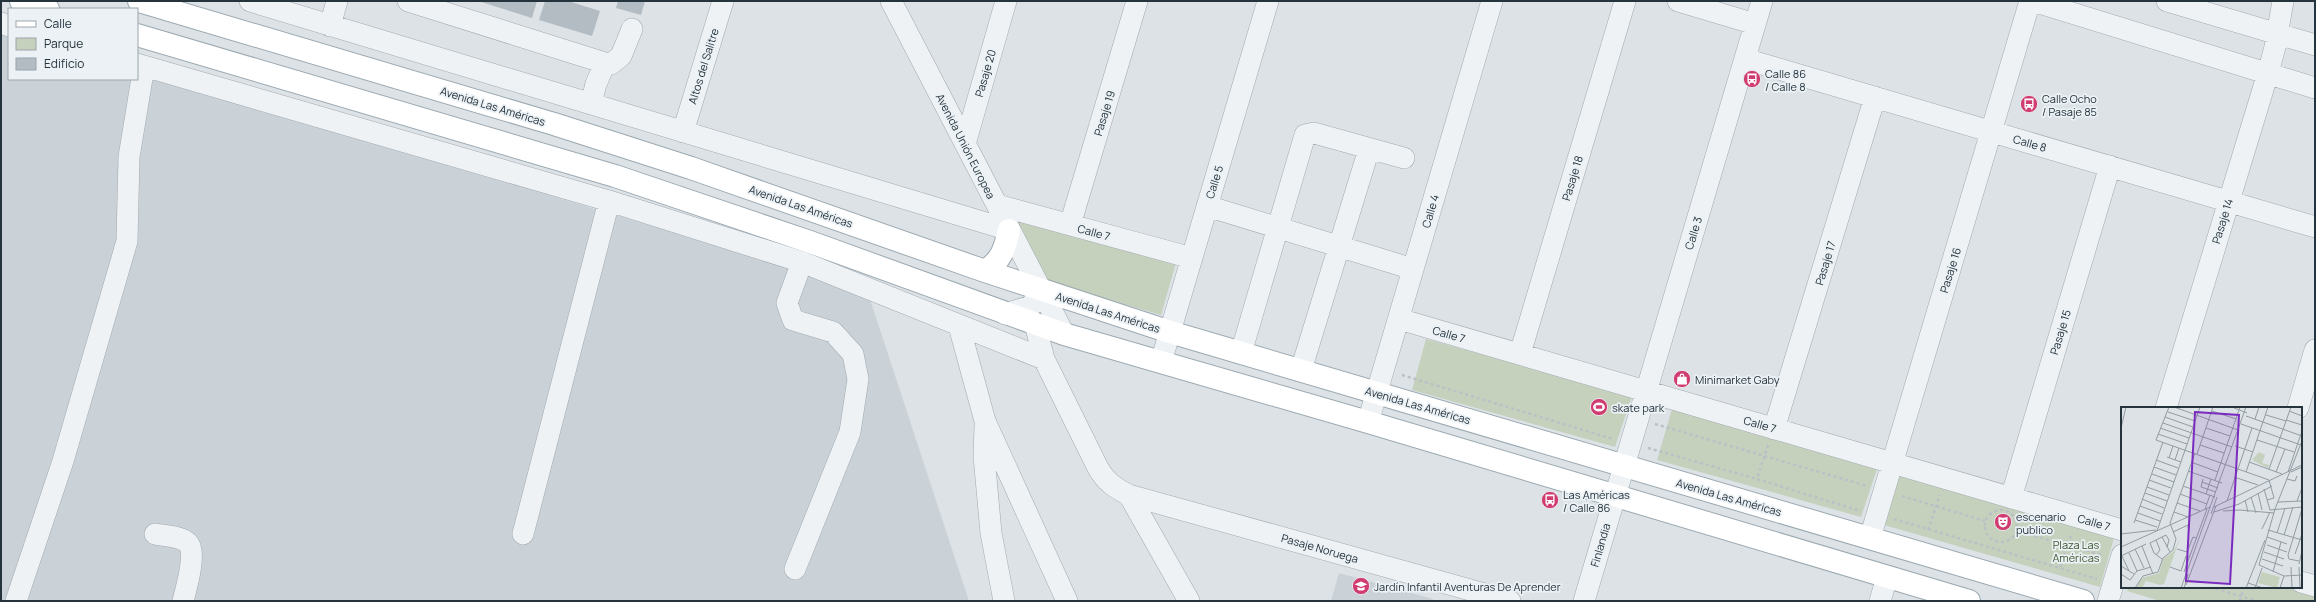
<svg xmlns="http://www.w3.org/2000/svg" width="2316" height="602" viewBox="0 0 2316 602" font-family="Manrope,sans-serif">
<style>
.built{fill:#cad2d8}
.green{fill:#c6d1bd}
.building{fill:#b3bcc3}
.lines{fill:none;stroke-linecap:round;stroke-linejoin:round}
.minor-casing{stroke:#a1aab0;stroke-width:22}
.major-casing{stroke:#9ba9b2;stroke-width:24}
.path{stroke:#bac0c5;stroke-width:2.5;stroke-dasharray:3 3;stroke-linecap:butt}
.minor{stroke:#eef2f5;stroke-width:21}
.major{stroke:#fff;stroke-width:22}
.labels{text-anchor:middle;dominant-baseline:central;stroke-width:3.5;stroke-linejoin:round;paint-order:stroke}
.street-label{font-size:11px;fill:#25333d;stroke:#ebf1f4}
.poi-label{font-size:11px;fill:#25333d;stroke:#ebf1f4;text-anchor:start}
.park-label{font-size:11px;fill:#415933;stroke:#ebf1f4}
.inset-road{fill:none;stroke:#939ca2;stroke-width:1}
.view{fill:#7b2cbf;fill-opacity:0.15;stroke:#7b2cbf;stroke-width:2}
.inset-edge{fill:none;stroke:#25333d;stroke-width:2}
</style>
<rect width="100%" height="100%" fill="#dce2e6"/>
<path class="built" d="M1 33 9 35V79H137V73L867 290 969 601H1Z
M1339 573 1433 599V601H1331Z"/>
<path class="green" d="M1008 214 1176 263 1161 315 1045 281Z
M1426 339 1632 396 1615 447 1412 390Z
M1672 409 1878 466 1861 517 1657 460Z
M1900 471 2116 531 2100 587 1884 525Z
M2129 587H2293L2315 594V601H2160L2127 591Z"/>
<path class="building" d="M478 1H537L532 18Z
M545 1H568L600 11 592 36 539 20Z
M618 1H645L641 15 616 8Z"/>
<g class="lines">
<defs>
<path id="minor" d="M250 1 1009 230
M408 1 605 63 596 84 591 104
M891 1 1064 334
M1678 1 1755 24
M2033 1 2315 88
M2167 1 2315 45
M1 23 9 26
M330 26 337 1
M1745 59 2315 227
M605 63 611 64 621 56 632 29
M137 64 609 201 802 262 1044 359
M683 132 723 1
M965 144 1006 1
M997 205 1192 258
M1207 206 1413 269
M1070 225 1137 1
M1005 314 1031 306 1042 290
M1399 319 2122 530
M1035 324 1044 359 1098 468C1106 482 1115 488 1129 495L1510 601
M959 326 985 421 1067 601
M1241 353 1305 135 1314 133 1404 158
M1520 354 1625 1
M1161 362 1268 1
M1301 370 1369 149
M2166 408 2268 73 2275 47 2283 1
M2298 408 2315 350
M1368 422 1492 1
M985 426 984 456 991 533 1004 601
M1774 429 1875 97
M1129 495 1189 601
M2011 498 2110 166
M155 534C165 536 181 536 188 543 197 552 186 589 183 601
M523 534 609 201
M1870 538 2030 1
M795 569 850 432 858 379 853 354 833 332 793 320 787 303 802 262
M2301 582 2315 586
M16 601 63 461 127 241 129 157 144 66
M1584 601 1762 1
M1880 601 1887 577
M2108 601 2122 555"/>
<path id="major" d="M21 1 48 9
M139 1 554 124 691 168 985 271 1170 332 2083 601
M137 35 615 176 810 242 1064 334 1368 422 1969 601
M985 271C1001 261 1005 249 1009 230"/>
</defs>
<use href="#minor" class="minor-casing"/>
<use href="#major" class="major-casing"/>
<path class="path" d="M1402 375 1613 439
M1655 424 1867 486
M1768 445 1757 479 1860 511
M1648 448 1757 479
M1902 496 1985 521
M1985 526a16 16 0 1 1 32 0a16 16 0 1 1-32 0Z
M1894 519 2097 579
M1928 530 1940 495
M2017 531 2102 555
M2060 567 2072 533
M2210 587 2257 601
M2240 601 2244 587"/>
<use href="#minor" class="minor"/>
<use href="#major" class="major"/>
</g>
<defs>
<symbol id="bus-disc" viewBox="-11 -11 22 22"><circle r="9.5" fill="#d03c70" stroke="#ebf1f4"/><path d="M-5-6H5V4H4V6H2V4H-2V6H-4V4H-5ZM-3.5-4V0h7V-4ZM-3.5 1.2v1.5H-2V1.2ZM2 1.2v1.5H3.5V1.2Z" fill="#fff"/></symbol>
<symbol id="shop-disc" viewBox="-11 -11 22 22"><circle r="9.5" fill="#d03c70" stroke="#ebf1f4"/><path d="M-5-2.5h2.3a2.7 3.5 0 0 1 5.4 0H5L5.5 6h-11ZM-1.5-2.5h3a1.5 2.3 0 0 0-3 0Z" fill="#fff"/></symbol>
<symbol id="stadium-disc" viewBox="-11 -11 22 22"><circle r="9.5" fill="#d03c70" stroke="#ebf1f4"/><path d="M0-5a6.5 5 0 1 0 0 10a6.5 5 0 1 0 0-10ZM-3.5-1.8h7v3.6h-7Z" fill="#fff"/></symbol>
<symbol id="theatre-disc" viewBox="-11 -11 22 22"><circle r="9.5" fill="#d03c70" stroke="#ebf1f4"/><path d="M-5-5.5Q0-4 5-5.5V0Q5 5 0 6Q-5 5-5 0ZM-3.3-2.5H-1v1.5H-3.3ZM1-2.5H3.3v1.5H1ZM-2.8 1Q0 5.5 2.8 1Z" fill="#fff"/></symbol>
<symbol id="school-disc" viewBox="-11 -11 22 22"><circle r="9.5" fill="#d03c70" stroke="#ebf1f4"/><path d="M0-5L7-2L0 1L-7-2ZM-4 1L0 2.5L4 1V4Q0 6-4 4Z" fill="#fff"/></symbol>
</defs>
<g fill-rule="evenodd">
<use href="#bus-disc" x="1742" y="69" width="20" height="20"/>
<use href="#bus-disc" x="2019" y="94" width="20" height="20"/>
<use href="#shop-disc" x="1672" y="369" width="20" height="20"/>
<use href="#stadium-disc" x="1589" y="397" width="20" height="20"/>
<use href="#bus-disc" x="1540" y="490" width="20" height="20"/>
<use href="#theatre-disc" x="1993" y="512" width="20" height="20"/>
<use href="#school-disc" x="1351" y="576" width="20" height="20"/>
</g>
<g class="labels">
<g class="street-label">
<text transform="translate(703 66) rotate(-73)">Altos del Salitre</text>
<text transform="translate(985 73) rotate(-74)">Pasaje 20</text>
<text transform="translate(493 106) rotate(17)">Avenida Las Américas</text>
<text transform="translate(1104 113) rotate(-73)">Pasaje 19</text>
<text transform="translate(2030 143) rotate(16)">Calle 8</text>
<text transform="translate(966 146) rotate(63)">Avenida Unión Europea</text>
<text transform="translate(1572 178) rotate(-73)">Pasaje 18</text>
<text transform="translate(1214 182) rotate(-73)">Calle 5</text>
<text transform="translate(801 206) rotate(19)">Avenida Las Américas</text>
<text transform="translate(1430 211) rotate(-74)">Calle 4</text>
<text transform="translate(2222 221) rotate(-73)">Pasaje 14</text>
<text transform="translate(1094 232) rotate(15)">Calle 7</text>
<text transform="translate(1693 233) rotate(-73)">Calle 3</text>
<text transform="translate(1825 263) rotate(-73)">Pasaje 17</text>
<text transform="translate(1950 270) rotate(-73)">Pasaje 16</text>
<text transform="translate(1108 312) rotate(18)">Avenida Las Américas</text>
<text transform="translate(2060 332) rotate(-73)">Pasaje 15</text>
<text transform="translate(1449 334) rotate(16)">Calle 7</text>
<text transform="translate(1418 405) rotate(16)">Avenida Las Américas</text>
<text transform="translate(1760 424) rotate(16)">Calle 7</text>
<text transform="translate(1729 497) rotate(16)">Avenida Las Américas</text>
<text transform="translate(2094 522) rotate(16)">Calle 7</text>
<text transform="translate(1600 545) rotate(-74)">Finlandia</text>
<text transform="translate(1320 548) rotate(16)">Pasaje Noruega</text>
</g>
<g class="poi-label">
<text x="1765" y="73">Calle 86<tspan x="1765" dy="13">/ Calle 8</tspan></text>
<text x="2042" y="98">Calle Ocho<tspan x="2042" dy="13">/ Pasaje 85</tspan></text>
<text x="1695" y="379">Minimarket Gaby</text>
<text x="1612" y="407">skate park</text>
<text x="1563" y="494">Las Américas<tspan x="1563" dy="13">/ Calle 86</tspan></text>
<text x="2016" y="516">escenario<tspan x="2016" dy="13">publico</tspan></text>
<text x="1374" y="586">Jardín Infantil Aventuras De Aprender</text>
</g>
<g class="park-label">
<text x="2076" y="544">Plaza Las<tspan x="2076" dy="13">Américas</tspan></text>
</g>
</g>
<g transform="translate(2121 407)">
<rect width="181" height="181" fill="#dce2e6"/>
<path d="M138 45 144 48 141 56 148 58 147 61 131 53ZM59 131 43 177 39 178 25 174 21 181H15L21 171 38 166 42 152 53 144ZM141 165 159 170 156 181 137 176Z" fill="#c6d1bd"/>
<path class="inset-road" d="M48 0 35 33 148 73M53 0 117 23M111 0 126 6M91 4 115 12M168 4 181 9M47 5 74 14M145 8 165 14M125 9 181 29M44 10 72 20M134 12 138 0M165 13 181 18M42 16 111 40M120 17 180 38M0 21 5 0M39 21 68 31M85 21 109 29M37 27 66 37M136 33 173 45M79 38 103 46M114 39 132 45M76 47 92 0M46 50 60 55M48 51 52 39M35 53 57 61M54 53 58 41M70 55 97 65M128 55 161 67M33 60 55 68M148 62 170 0M67 64 101 76M125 65 147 0M155 65 164 42M167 65 181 24M170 65 181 60M31 67 53 75M113 70 137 78M82 72 80 80 95 85M166 72 174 74 176 69M28 73 50 81M94 73 119 0M81 75 97 81M62 79 94 90M26 80 48 88M143 82 149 103 181 100M24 86 46 94M137 86 141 103M59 87 86 97M85 87 90 72M130 90 135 106M21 92 43 101M124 93 127 105M146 93 153 91 148 73M106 94 131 21M176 94 181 81M157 95 181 94M56 96 79 104M19 99 41 107M93 100 181 58M84 102 89 88M102 104 119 103 153 106M53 105 67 110M93 105 118 97 151 79M17 106 39 114M90 107 96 90M14 113 36 120M13 116 42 35M141 122 149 105M147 123 181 133M36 124 79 0M52 125 67 118V121M156 126 164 101M0 127 35 123M163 128 172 100M41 130 49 145M146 130 166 137M35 133 39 143 35 148M146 138 166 145M21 139 32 167M0 140 89 100M14 142 23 161M56 142 66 145 72 130 75 131M143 145 163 152M8 146 16 164M174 147 181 127M0 149 25 137M1 149 8 164M41 152 33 146 29 136 45 128 48 133 46 140M141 152 162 159M178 154 168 152 167 148 181 102M178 157 181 144M138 158 154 102 181 34M138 158 163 169 181 168M0 159 13 167M49 160 60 164 65 149 68 150M170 160 171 181M178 160 179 181M63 165 86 102M152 165 160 135M0 167 9 173 16 164 30 160M127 176 142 181M65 178 95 99M14 181 22 169 37 165 42 151 52 143 55 132 49 116 74 46M60 181 125 0M63 181 67 167M125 181 144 133M134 181 141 161M159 181 163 169"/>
<path class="view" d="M74 5 118 8 109 177 65 174Z"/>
<rect width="181" height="181" class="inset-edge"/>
</g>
<rect width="2316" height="602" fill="none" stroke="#25333d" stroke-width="4"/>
<rect x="8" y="8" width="130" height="72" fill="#ebf1f4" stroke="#9ca5ab"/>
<rect x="16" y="21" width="20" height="6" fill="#ffffff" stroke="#9ca5ab"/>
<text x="44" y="28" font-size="12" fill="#25333d">Calle</text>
<rect x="16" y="38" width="20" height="12" fill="#c6d1bd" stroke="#9ca5ab"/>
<text x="44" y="48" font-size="12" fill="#25333d">Parque</text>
<rect x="16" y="58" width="20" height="12" fill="#b3bcc3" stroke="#9ca5ab"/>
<text x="44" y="68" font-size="12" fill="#25333d">Edificio</text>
</svg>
